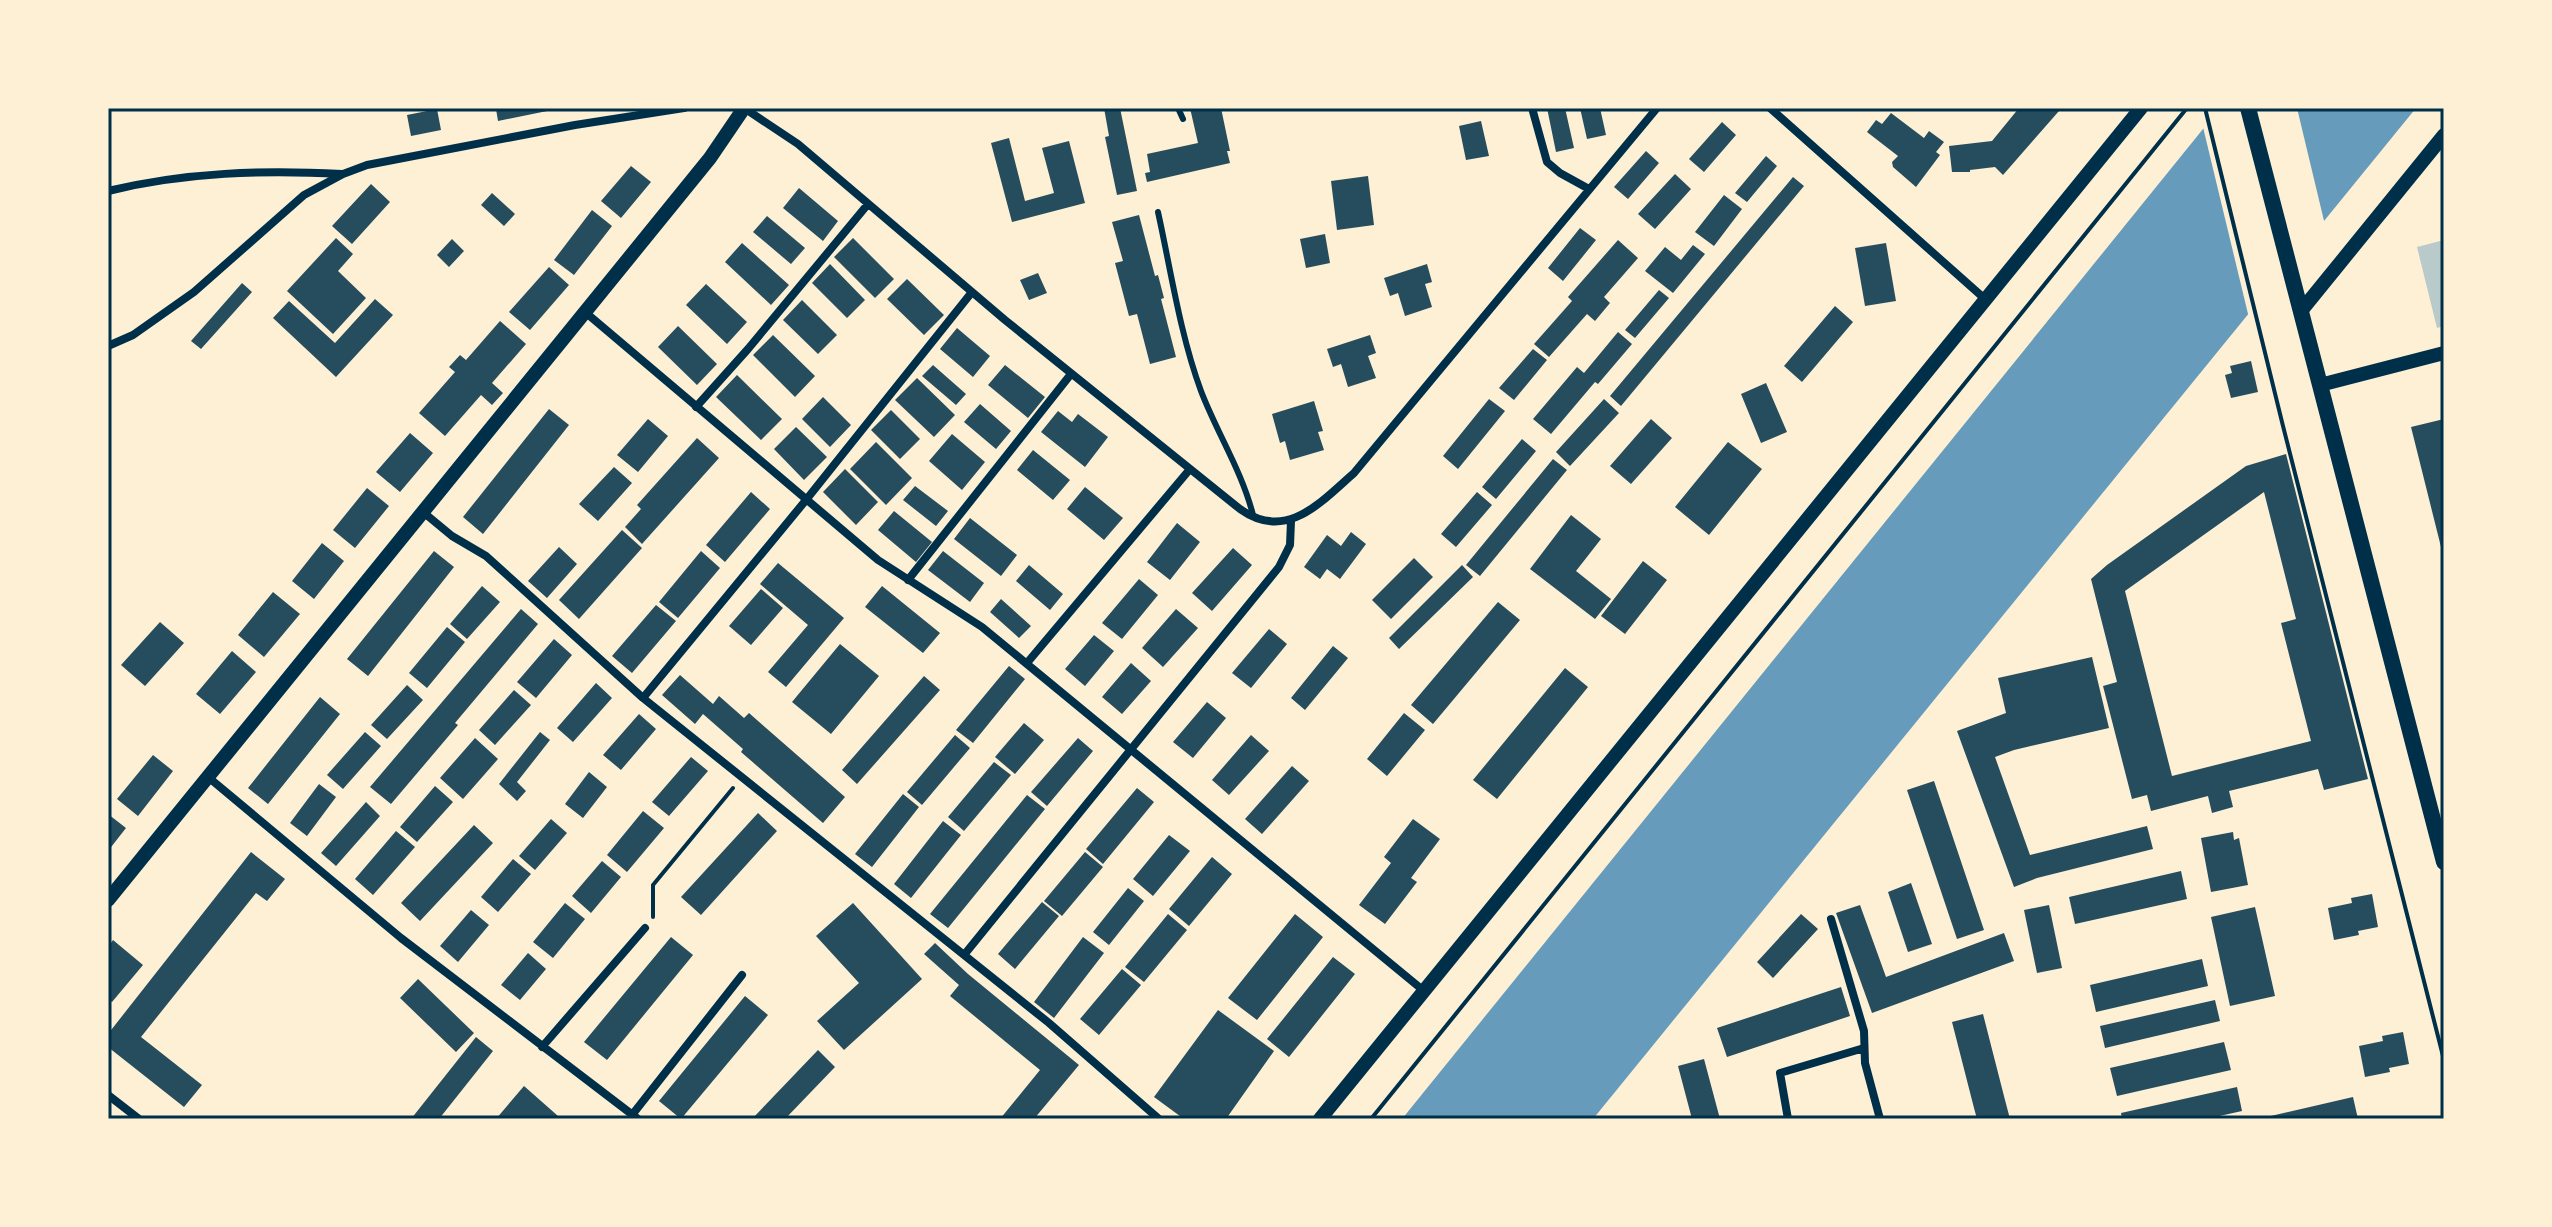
<svg xmlns="http://www.w3.org/2000/svg" width="2552" height="1227" viewBox="0 0 2552 1227" font-family="Overpass,sans-serif">
<style>
.green{fill:#b9caca}
.water{fill:#669bbc}
.pier{fill:#fdf0d5}
.building{fill:#264d5e;fill-rule:evenodd}
.lines{fill:none;stroke-linecap:round;stroke-linejoin:round}
.path{stroke:#003049;stroke-width:4}
.service{stroke:#003049;stroke-width:6}
.minor{stroke:#003049;stroke-width:8}
.tertiary{stroke:#003049;stroke-width:14}
.secondary{stroke:#003049;stroke-width:16}
.neatline{fill:none;stroke:#003049;stroke-width:3}
</style>
<rect width="100%" height="100%" fill="#fdf0d5"/>
<path class="green" d="M2444 240V326L2437 328 2417 247Z"/>
<path class="water" d="M2220 108H2416L1593 1119H1402Z"/>
<path class="pier" d="M2214 108H2297L2325 225 2249 318 2202 123Z"/>
<path class="building" d="M499 108H557V109L498 121 496 109Z
M1104 108H1120L1137 191 1117 195 1105 137 1109 136Z
M1190 108H1221L1230 151H1227L1230 163 1147 182 1145 173 1150 172 1147 154 1198 143Z
M1547 108H1565L1574 148 1556 152Z
M1580 108H1600L1606 135 1587 139Z
M2019 108H2058L2059 111 2003 175 1995 167 1970 170V172H1952L1949 146 1992 141Z
M437 109 441 130 411 136 407 115Z
M1891 113 1924 138 1929 131 1944 142 1936 152 1940 155 1916 187 1893 167 1892 162 1898 156 1867 132 1876 120 1882 124Z
M1481 121 1489 156 1466 160 1459 126Z
M1722 122 1736 135 1704 172 1689 159Z
M1009 138 1025 201 1054 193 1042 148 1069 141 1085 203 1012 222 991 143Z
M1646 151 1659 163 1628 199 1614 187Z
M1766 156 1777 166 1747 202 1735 193Z
M631 166 651 182 621 218 601 201Z
M1675 174 1691 189 1655 229 1638 214Z
M1368 176 1374 225 1337 230 1331 181Z
M1793 177 1804 186 1621 406 1610 396Z
M371 184 390 202 352 244 332 226Z
M799 188 838 221 823 241 783 208Z
M492 193 515 214 504 226 481 205Z
M1724 195 1742 209 1714 246 1695 232Z
M592 210 612 226 574 275 554 260Z
M1139 215 1155 276 1158 275 1164 298 1161 299 1176 357 1150 364 1137 314 1129 316 1115 263 1123 261 1112 222Z
M767 216 805 248 791 264 753 232Z
M1580 228 1596 240 1563 281 1548 268Z
M1325 234 1330 263 1306 268 1300 239Z
M336 238 353 254 338 271 366 298 333 334 287 291Z
M853 238 894 279 875 298 834 257Z
M452 239 464 251 449 267 437 255Z
M1618 240 1638 258 1604 297 1610 303 1595 321 1587 314 1549 357 1534 344 1572 301 1568 297Z
M742 243 789 285 771 305 725 262Z
M1886 243 1896 301 1865 306 1855 248Z
M1693 245 1705 254 1673 293 1645 271 1665 247 1681 260Z
M830 264 865 300 847 318 812 283Z
M1427 264 1432 282 1425 284 1432 307 1405 316 1398 293 1390 296 1384 278Z
M549 267 569 285 530 330 509 312Z
M1038 273 1047 293 1029 300 1020 280Z
M907 279 944 315 924 335 887 299Z
M242 283 252 292 201 349 191 341Z
M706 284 747 322 727 344 686 305Z
M1659 290 1669 298 1635 338 1625 330Z
M375 299 393 315 336 377 273 318 289 301 335 343Z
M802 300 837 335 818 354 783 320Z
M1835 306 1853 322 1802 382 1784 366Z
M500 321 526 344 492 383 503 393 492 405 481 395 445 436 419 413 455 372 449 367 460 355 466 360Z
M678 326 717 364 697 385 658 347Z
M957 328 990 356 973 377 940 349Z
M1618 332 1632 344 1598 384 1595 382 1551 434 1533 419 1577 367 1584 373Z
M773 335 815 376 795 397 753 355Z
M1370 335 1376 353 1368 356 1376 378 1348 387 1341 364 1333 367 1327 349Z
M1533 349 1547 360 1514 400 1499 388Z
M2251 361 2258 392 2231 398 2225 375 2232 373 2230 366Z
M933 365 966 394 956 405 922 376Z
M1005 365 1045 397 1028 418 988 385Z
M737 375 782 419 761 440 716 397Z
M917 378 955 415 934 437 895 400Z
M1766 383 1787 432 1761 443 1741 394Z
M823 397 851 425 830 447 802 419Z
M1489 399 1505 411 1458 469 1443 456Z
M1604 399 1619 413 1570 466 1556 452Z
M1314 401 1323 431 1318 432 1324 450 1290 460 1285 441 1280 443 1272 414Z
M980 404 1011 431 996 449 964 422Z
M549 409 569 425 483 534 463 517Z
M891 410 920 439 900 459 871 430Z
M1058 411 1072 422 1078 414 1108 437 1085 467 1041 432Z
M648 419 668 436 638 472 617 455Z
M1651 419 1672 438 1631 484 1610 466Z
M2444 419V555H2443L2411 427Z
M796 427 827 457 804 480 774 449Z
M410 433 433 453 400 492 376 472Z
M952 434 985 462 962 490 929 461Z
M697 438 719 458 642 544 625 527 641 509 637 505Z
M1522 439 1536 451 1496 499 1482 487Z
M876 442 912 478 886 505 850 469Z
M1728 442 1762 469 1709 535 1675 507Z
M1033 450 1070 480 1053 500 1017 470Z
M2286 454 2368 779 2324 790 2318 769 2229 791 2233 807 2212 813 2208 796 2151 811 2147 795 2132 799 2103 686 2117 682 2091 579 2107 565 2246 466ZM2264 492 2296 619 2281 623 2311 741 2172 776 2125 591Z
M1553 459 1567 470 1480 576 1466 565Z
M614 467 632 483 598 521 579 504Z
M845 469 878 502 856 525 823 492Z
M915 486 948 511 936 526 903 500Z
M1085 487 1123 518 1104 540 1067 509Z
M367 488 389 506 355 548 333 530Z
M751 492 770 509 725 562 706 545Z
M1477 492 1492 505 1456 547 1441 534Z
M894 511 932 542 916 562 878 530Z
M1571 515 1601 539 1576 571 1611 599 1595 619 1530 569Z
M970 518 1017 555 1001 576 954 539Z
M1177 523 1200 542 1170 580 1147 562Z
M622 530 642 548 579 619 559 600Z
M1351 532 1366 544 1340 579 1327 569 1320 579 1304 567 1327 535 1341 546Z
M322 543 344 561 314 599 292 581Z
M559 547 577 564 547 598 528 581Z
M1233 548 1252 565 1212 611 1192 593Z
M434 551 454 567 368 676 347 659Z
M701 551 720 568 678 618 659 602Z
M943 551 984 583 970 602 928 570Z
M1414 558 1433 577 1391 619 1372 600Z
M1643 561 1667 580 1625 634 1601 616Z
M778 563 844 618 786 687 768 672 808 625 760 584Z
M1029 565 1063 594 1050 610 1016 581Z
M1462 565 1473 577 1399 649 1389 638Z
M1139 579 1158 595 1122 639 1102 623Z
M482 586 500 602 467 639 450 624Z
M882 586 940 633 923 653 865 607Z
M761 589 783 608 751 645 729 626Z
M273 592 300 614 264 657 238 635Z
M1001 599 1031 626 1019 638 990 612Z
M1498 602 1520 620 1433 724 1411 705Z
M656 605 676 621 632 673 612 656Z
M521 609 538 624 455 723 458 725 391 804 370 787Z
M1176 609 1198 628 1163 667 1142 648Z
M160 622 184 643 145 686 121 665Z
M447 627 465 642 427 688 409 673Z
M1269 629 1287 644 1251 688 1232 673Z
M1094 635 1114 651 1085 686 1065 669Z
M554 639 572 655 536 698 517 682Z
M840 644 879 676 831 734 792 702Z
M1333 646 1348 658 1305 710 1291 698Z
M232 651 256 672 220 714 196 694Z
M2092 657 2109 728 2014 750 1995 757 2030 855 2147 826 2153 849 2037 878 2014 887 1957 731 2006 713 1998 678Z
M1131 663 1151 681 1122 714 1102 697Z
M1009 666 1025 679 973 743 956 730Z
M1565 668 1588 687 1497 799 1473 780Z
M680 675 713 704 719 696 744 718 749 713 845 797 823 823 741 752 743 749 703 714 695 724 662 695Z
M924 676 940 690 857 784 842 770Z
M596 683 612 698 573 742 557 728Z
M407 685 423 700 387 739 371 725Z
M514 690 531 705 495 745 479 730Z
M320 697 340 714 268 804 248 788Z
M1207 702 1226 718 1193 758 1173 742Z
M1404 713 1425 730 1387 776 1367 759Z
M639 714 656 729 621 770 603 755Z
M1024 723 1044 740 1015 774 995 757Z
M365 732 381 746 343 789 327 775Z
M540 732 550 740 517 782 526 791 517 801 499 784Z
M955 735 970 748 922 805 907 792Z
M1251 735 1269 751 1229 795 1212 780Z
M475 738 498 759 463 799 440 778Z
M1078 738 1093 751 1047 806 1031 792Z
M153 755 173 771 138 816 117 799Z
M691 757 708 771 669 816 652 802Z
M994 762 1011 775 964 831 948 817Z
M1292 766 1309 781 1262 834 1245 819Z
M589 772 607 787 583 818 565 804Z
M1934 781 1984 930 1957 939 1907 790Z
M319 784 336 797 307 836 290 823Z
M435 786 453 802 417 842 400 827Z
M1137 788 1154 802 1103 864 1086 849Z
M903 794 919 807 872 867 855 854Z
M1027 795 1045 809 948 928 930 914Z
M366 802 380 816 336 866 321 853Z
M643 811 664 828 627 872 607 855Z
M758 813 777 831 701 915 681 897Z
M108 814 126 828 108 851Z
M551 819 567 833 535 870 519 856Z
M1413 819 1440 839 1411 878 1417 882 1385 924 1359 905 1391 863 1384 857Z
M943 821 961 835 911 898 894 884Z
M474 825 493 843 420 921 401 903Z
M396 831 415 847 373 895 355 879Z
M2233 832 2234 840 2239 838 2248 885 2211 892 2201 838Z
M1169 835 1190 851 1153 896 1133 879Z
M251 852 285 879 267 901 256 893 141 1037 202 1085 184 1107 108 1047V1034Z
M1085 852 1103 867 1062 916 1044 901Z
M1212 857 1232 874 1189 926 1169 909Z
M513 859 531 874 498 912 481 897Z
M602 861 621 877 591 913 572 896Z
M2181 871 2187 899 2075 924 2069 897Z
M1911 883 1932 944 1908 952 1888 892Z
M1128 888 1144 901 1109 945 1093 932Z
M2372 894 2378 927 2358 931 2359 935 2334 940 2328 908 2352 903 2351 898Z
M1042 902 1059 916 1015 969 998 954Z
M565 903 585 919 553 958 533 942Z
M853 903 922 979 844 1050 817 1021 859 983 816 936Z
M1860 905 1886 977 2004 933 2014 961 1872 1013 1836 913Z
M2049 905 2062 968 2037 973 2024 910Z
M2255 907 2275 996 2230 1006 2211 917Z
M471 910 489 925 458 962 440 946Z
M1168 914 1187 930 1144 982 1125 967Z
M1295 914 1323 937 1257 1020 1228 998Z
M1801 914 1818 929 1773 978 1757 962Z
M671 937 693 955 607 1060 584 1042Z
M1083 937 1104 953 1054 1018 1034 1002Z
M113 940 143 965 112 1002 108 999V947Z
M935 943 968 974 1079 1065 1034 1119H1000L1040 1070 950 996 959 985 924 954Z
M528 953 546 969 520 1000 501 985Z
M1333 957 1355 974 1289 1057 1267 1039Z
M2202 959 2208 986 2096 1012 2090 985Z
M1122 969 1141 985 1099 1035 1080 1019Z
M418 979 474 1033 456 1052 400 998Z
M1841 987 1850 1016 1727 1057 1717 1028Z
M745 996 768 1015 681 1119 659 1101Z
M2215 1000 2220 1021 2105 1048 2100 1026Z
M1218 1010 1274 1051 1226 1119H1184L1154 1097Z
M1983 1014 2005 1100 2010 1119H1977L1974 1108 1952 1022Z
M2403 1032 2409 1064 2389 1068 2390 1072 2365 1077 2359 1046 2383 1041 2382 1036Z
M476 1037 493 1051 439 1119H411Z
M2224 1042 2231 1070 2117 1096 2110 1068Z
M818 1050 835 1067 785 1119H752Z
M1704 1059 1720 1119H1692L1678 1066Z
M524 1086 558 1116 556 1119H496Z
M2237 1087 2242 1111 2206 1119H2122L2121 1113Z
M2353 1097 2358 1119H2263L2262 1118Z"/>
<g class="lines">
<path class="path" d="M2205 108 2283 426 2444 1060
M653 917V885L733 788
M1371 1119 2187 108"/>
<path class="service" d="M1178 108 1183 119
M1158 212C1171 271 1180 334 1201 391 1217 433 1242 471 1253 515"/>
<path class="minor" d="M744 108 798 144 1005 320 1240 509C1286 542 1320 503 1354 473L1657 108
M1532 108 1547 162 1560 173 1589 189
M1770 108 1985 299
M108 191C186 172 263 170 342 174
M585 312 878 560 982 627 1424 991
M108 346 133 335 194 292 304 195 343 174 367 165 575 125 684 108
M696 407 748 349 868 204
M423 512 452 536 486 556 643 698 1049 1023 1159 1119
M908 580 1071 374
M1027 663 1190 469
M643 698 806 500 972 292
M208 777 401 938 638 1119
M1831 919 1864 1031 1865 1063 1880 1119
M964 955 1279 567 1290 545 1291 521
M542 1047 645 928
M108 1095 139 1119
M632 1115 742 975
M1788 1119 1780 1073 1864 1048"/>
<path class="tertiary" d="M2301 311 2444 135
M2320 385 2444 353
M108 900 710 158 744 108
M1320 1119 2141 108"/>
<path class="secondary" d="M2248 108 2444 862"/>
</g>
<rect width="2552" height="1227" fill="none" stroke="#fdf0d5" stroke-width="220"/>
<rect x="110" y="110" width="2332" height="1007" class="neatline"/>
</svg>
